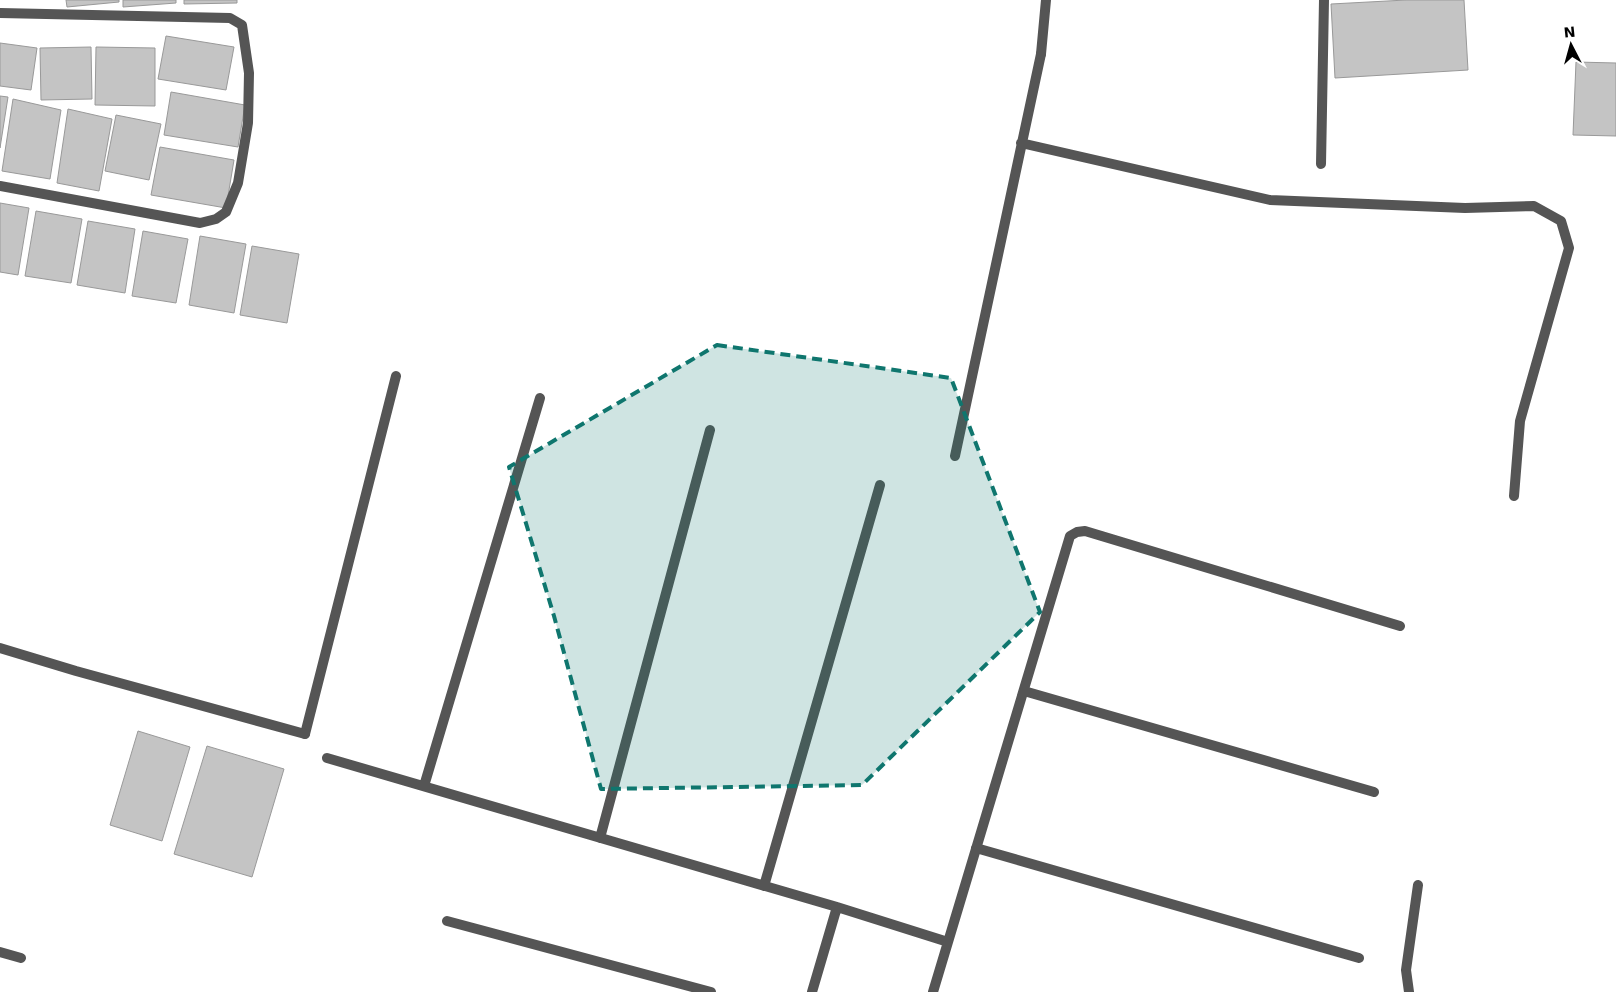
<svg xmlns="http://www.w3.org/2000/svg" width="1616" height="992" viewBox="0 0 1616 992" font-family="'DejaVu Sans',sans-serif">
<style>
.building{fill:#c4c4c4;stroke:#999}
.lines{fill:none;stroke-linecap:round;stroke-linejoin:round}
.lane{stroke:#555;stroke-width:10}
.street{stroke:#555;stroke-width:10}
.marked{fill:#0f766e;fill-opacity:0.2;stroke:#0f766e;stroke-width:4;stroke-dasharray:10 6;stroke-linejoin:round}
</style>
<rect width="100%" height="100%" fill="#fff"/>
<path class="building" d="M66 0H119V2L67 7Z
M123 0H176V3L123 7Z
M184 0H237V3L184 4Z
M1406 0H1464L1468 70 1335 78 1331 4Z
M166 36 234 47 226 90 158 79Z
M0 43 37 48 31 90 0 86Z
M91 47 92 99 41 100 40 48Z
M96 47 155 48V106L95 105Z
M1576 62 1616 63V136L1573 135Z
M171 92 245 105 238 147 164 135Z
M0 96 8 97 0 148Z
M13 99 61 110 50 179 2 171Z
M68 109 112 119 99 191 57 183Z
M116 115 161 124 149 180 105 171Z
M160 147 234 160 226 208 151 195Z
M0 203 29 208 18 275 0 272Z
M36 211 82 219 71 283 25 276Z
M88 221 135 229 125 293 77 285Z
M143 231 188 239 176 303 132 296Z
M200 236 246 244 234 313 189 305Z
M252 246 299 254 287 323 240 315Z
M138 731 190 747 162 841 110 825Z
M207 746 284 769 252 877 174 854Z"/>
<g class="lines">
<path class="lane" d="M1021 143 1270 200 1465 208 1534 206 1561 221 1569 248 1520 421 1514 496
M955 456 1041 54
M305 734 396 376
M0 952 21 958
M1409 992 1406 970 1418 885"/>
<path class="street" d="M0 13 230 18 242 25 249 73 248 123 238 183 226 212 216 219 200 223 0 186
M1041 54 1046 0
M1321 164 1324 0
M0 648 76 671 305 734
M1024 691 1374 792
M327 758 837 907 948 942
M424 786 540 398
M600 838 710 430
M976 848 1359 958
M764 886 880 485
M447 921 711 992
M812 992 837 907
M933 992 1070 536 1077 532 1085 531 1400 626"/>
</g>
<path class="marked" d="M717 345 951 378 1040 612 862 785 601 789 554 616 509 467Z"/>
<g transform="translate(1571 45) rotate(354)" stroke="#ffffff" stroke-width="4" paint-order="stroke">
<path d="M0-4L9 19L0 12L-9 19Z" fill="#000000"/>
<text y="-8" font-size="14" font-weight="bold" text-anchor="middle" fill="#000000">N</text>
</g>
</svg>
